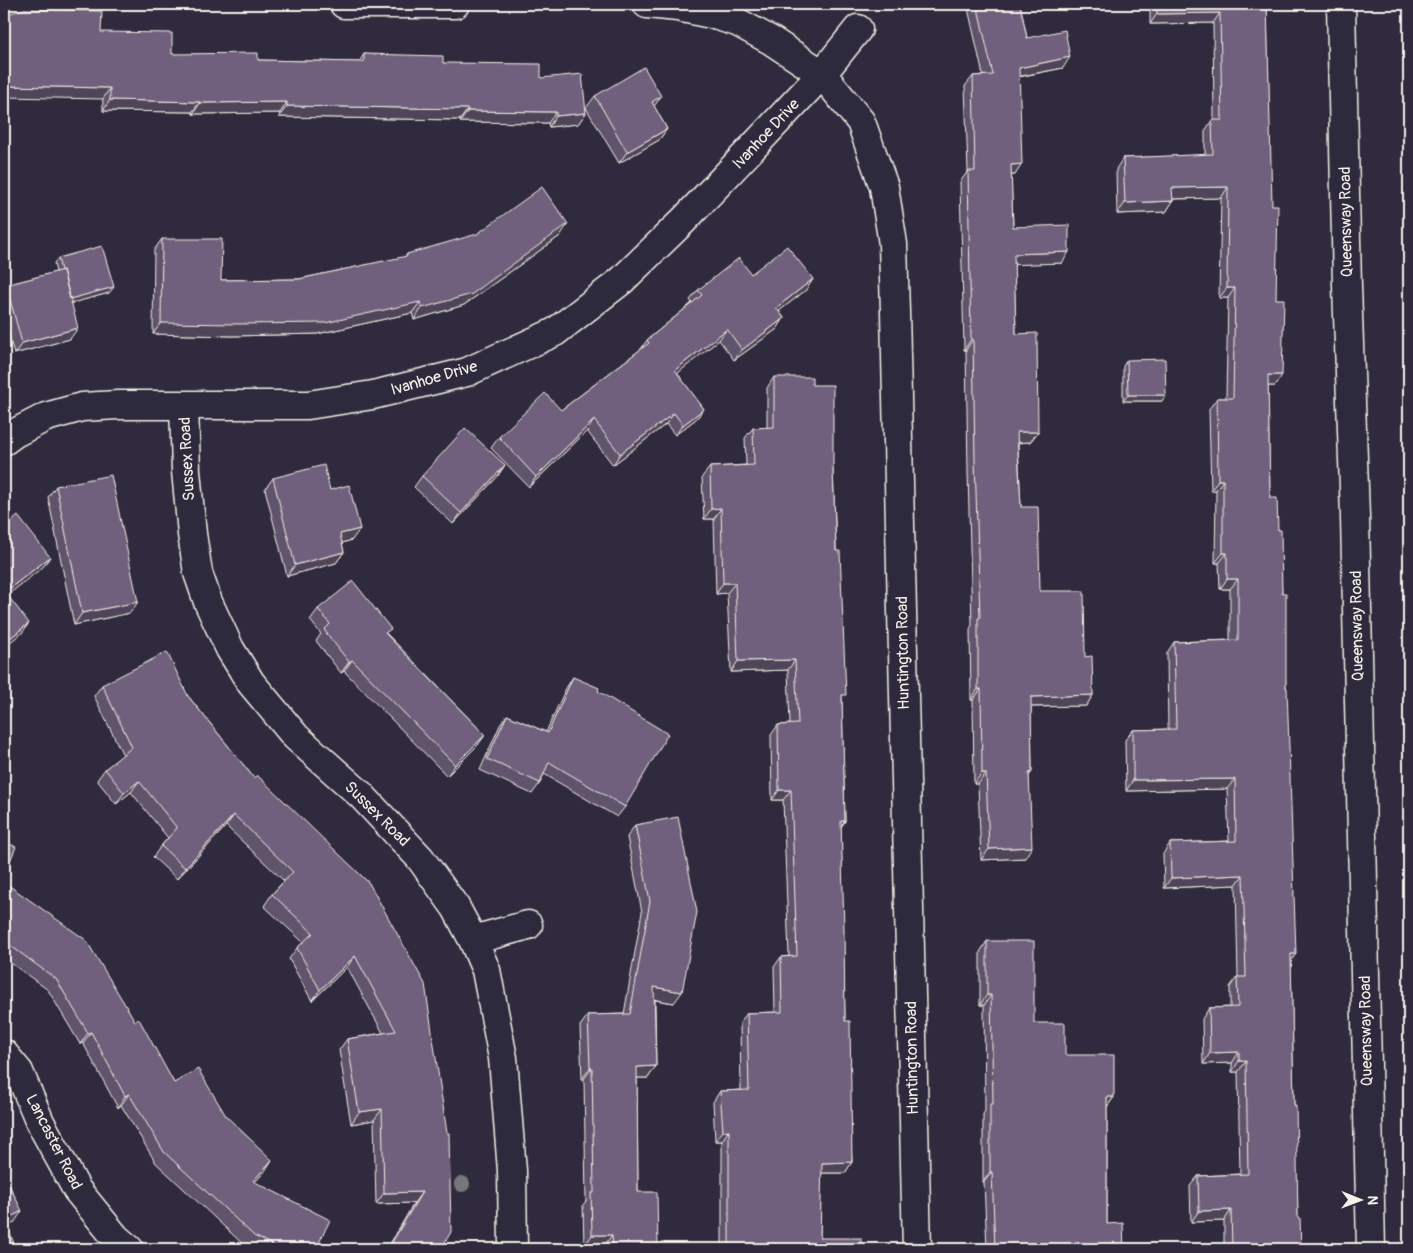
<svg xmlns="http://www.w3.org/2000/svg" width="1413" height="1253" viewBox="0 0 1413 1253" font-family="Pangolin,sans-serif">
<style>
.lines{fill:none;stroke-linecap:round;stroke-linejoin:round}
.street-casing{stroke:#f4f1e8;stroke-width:31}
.street{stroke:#2f2a3d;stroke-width:28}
.tree{fill:#75777b}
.wall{fill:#61536c;stroke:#f4f1e8}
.shaded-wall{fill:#4f4458;stroke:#f4f1e8}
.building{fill:#71617d;stroke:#f4f1e8}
.labels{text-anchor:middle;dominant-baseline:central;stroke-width:4.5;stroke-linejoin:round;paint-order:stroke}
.street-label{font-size:16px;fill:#f4f1e8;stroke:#2f2a3d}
</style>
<rect width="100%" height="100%" fill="#2f2a3d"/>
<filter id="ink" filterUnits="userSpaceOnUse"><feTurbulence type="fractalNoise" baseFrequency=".02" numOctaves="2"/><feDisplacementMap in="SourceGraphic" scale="10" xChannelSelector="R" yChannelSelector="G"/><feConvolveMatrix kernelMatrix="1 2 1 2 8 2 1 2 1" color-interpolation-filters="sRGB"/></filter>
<g filter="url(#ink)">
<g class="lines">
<defs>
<path id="street" d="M344 4H455
M647 4 678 7 711 14 737 22 772 41 822 74 861 122 884 187 893 244 895 312 917 1249
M1341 4 1347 286 1355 517 1371 1249
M184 405 186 471 192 534 198 573 208 602 230 649 251 683 296 737 361 795 420 858 456 908 473 940 486 970 503 1058 512 1171 513 1249
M4 441 15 433 46 417 82 407 118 405H308L373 395 467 372 555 332 621 281 684 220 822 74 858 29
M473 940 528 925
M4 1054 19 1072 40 1122 77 1190 116 1238 129 1249"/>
</defs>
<use href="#street" class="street-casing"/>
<use href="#street" class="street"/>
</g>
<circle class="tree" cx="462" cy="1184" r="8"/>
<path class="wall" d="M967 4H1020L1027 38 1063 68 1019 77 1015 175H1011L1013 227 1062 263 1014 264 1016 334 1038 432 1030 442 1018 443 1021 507 1040 591 1085 657 1093 695 1086 706 1031 707 1032 772 1029 776 1025 858 981 860 978 784H974L973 700H971L970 629 972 625 968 472 966 350H964L960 182 968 171 965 86 973 76 983 75Z
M1150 4H1267L1275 386H1268L1270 498 1278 530 1282 593 1286 688 1291 961 1294 1105 1298 1218 1301 1249H1224V1221L1191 1222 1190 1186 1198 1176 1240 1174 1238 1072H1232V1063L1203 1064 1202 1019 1209 1008 1230 1007V987L1237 977H1238L1236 885 1164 888 1163 854 1170 843 1229 841 1227 789 1126 791 1125 740 1133 730 1168 729 1167 653 1174 642 1230 640V589H1220L1219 563H1215L1216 490 1211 491 1209 409 1217 398H1226L1228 298H1219L1221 198 1173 199V201L1166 212 1117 214 1116 169 1123 158 1205 155V131L1212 120H1214L1213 23 1150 24Z
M101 32 172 54 258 60 359 62 364 54 443 63 541 78 586 113 578 124 549 127 548 123 460 122V120L279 117 280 113 193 114 192 112 103 111Z
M595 96H661L654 106 667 129 659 140 619 163 586 108Z
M560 236 464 305 414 320 412 313 317 334 232 336 153 334 154 250 162 239 221 280 299 279 405 257 407 254Z
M58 258 109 293 71 303 70 339 14 354 4 317V288L6 285 56 272 54 263Z
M751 274 813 279 806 290 779 311 784 318 777 329 734 360 719 340 677 373 704 409 696 419 675 435 666 424 613 465 587 431 529 487 491 448 499 437 561 410 641 349 647 340 692 303 690 300 698 290Z
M1127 360 1162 401H1123V366Z
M774 377 812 385 833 469 842 700 845 821 841 827 845 1021 852 1162 845 1173H821L820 1238 861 1249H685L686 1248H722V1141H715L713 1102 720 1091 741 1090 740 1023 747 1013 775 1012 774 967 781 957 789 956 783 800H772L771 735 778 725 790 724 788 670 731 672 727 593 716 594 714 519H704L702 477 710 467 746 465 745 438 753 428H767V388Z
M505 465 497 477 453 524 414 487 422 476Z
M273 478 330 490 352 540 342 543 344 552 336 563 287 576 265 489Z
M56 486 130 613 74 625 48 497Z
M318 609 387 634 485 735 477 746 447 776 344 671 341 673 316 641 321 634 310 620Z
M573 677 598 691 625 807 617 817 544 774 540 783 532 794 480 770 500 725 507 715 546 732 566 688Z
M102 685 188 696 254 778 369 883 441 1249H387L414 1203 376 1204 374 1120 351 1124 339 1050 347 1039 383 1033 347 967 312 1001 289 959 297 948 303 942 264 906 272 894 284 881 226 826 177 879 153 857 161 846 168 838 131 792 116 804 97 780 105 769 123 755 94 696Z
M635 825 674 1003 655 1000 656 1066 648 1078H637L638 1192 658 1249H604V1246L584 1247 583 1205 586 1201 584 1079H582L580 1026 588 1015 624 1014 642 912 627 837Z
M4 882 135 1021 174 1083 226 1116 265 1171 255 1182 316 1249H250L246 1247 156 1163 121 1105 118 1108 83 1043 80 1044 48 990 4 958Z
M987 941 1034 1023 1065 1055 1114 1097 1107 1107V1224L1124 1249H987L984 1182H983V1114L985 1111 984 1005H980V952Z"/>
<path class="shaded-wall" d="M1220 13 1213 23 1150 24 1157 14Z
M1070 57 1063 68 1011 78 1019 68Z
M4 86 110 88 103 99 4 97Z
M661 96 653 108 652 102Z
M110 100 200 102 192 112 103 111Z
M287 102 280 113 193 114 200 103Z
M287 106 468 109 460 120 279 117Z
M468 111 556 112 548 123 460 122Z
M586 113 578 124 549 127 556 116Z
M667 129 659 140 619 163 627 152Z
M1022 164 1015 175H1003L1011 165Z
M1228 187 1221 198 1165 199 1172 188Z
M1173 201 1166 212 1117 214 1125 203Z
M568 224 560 236 464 305 414 320 422 308Z
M1069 252 1062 263 1006 265 1014 254Z
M813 279 806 290 769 319 776 308Z
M114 287 109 293 65 305 69 299Z
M1227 288H1235L1228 298H1219Z
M420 302 412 313 317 334 232 336 153 334 161 323Z
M784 318 777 329 734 360 742 350Z
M78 328 70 339 14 354 22 343Z
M727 329 719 340 668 381 675 370Z
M971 339H973L966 350H964Z
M1268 375H1282L1275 386H1260Z
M1128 395H1166L1162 401H1123Z
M704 409 696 419 675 435 683 425Z
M674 413 666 424 613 465 620 454Z
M594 420 587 431 529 487 536 477Z
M1017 432H1038L1030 442 1010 443Z
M505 465 497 477 453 524 461 513Z
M1218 480H1223L1216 490 1211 491Z
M721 508 714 519H704L711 509Z
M360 529 352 540 332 546 340 534Z
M344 552 336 563 287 576 295 565Z
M1223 553H1227L1219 563H1215Z
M50 557 43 567 4 598 5 592Z
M1227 579H1238L1230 589H1220Z
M723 583H735L727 593 716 594Z
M138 602 130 613 74 625 82 613Z
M29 623 22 633 4 647V643Z
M352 660 344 671 341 673 349 662Z
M795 660 788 670 731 672 738 661Z
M978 689H981L973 700H971Z
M1093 695 1086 706 1023 707 1031 697Z
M485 735 477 746 447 776 455 765Z
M982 773H986L978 784H974Z
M1235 779 1227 789 1126 791 1133 780Z
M139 781 131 792 116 804 124 793Z
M779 790H791L783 800H772Z
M234 815 226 826 177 879 185 868Z
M841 821H845L838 832Z
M1032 847 1025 858 981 860 989 849Z
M1243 875 1236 885 1164 888 1171 878Z
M1291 954H1296L1288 965Z
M355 956 347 967 312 1001 320 990Z
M654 987 682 992 674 1003 646 998Z
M987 995H991L984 1005H980Z
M91 1032 83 1043 80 1044 88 1033Z
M1239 1052 1232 1063 1203 1064 1210 1053Z
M1239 1061H1246L1238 1072H1232Z
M656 1066 648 1078H629L637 1067Z
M590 1068H592L584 1079H582Z
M129 1094 121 1105 118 1108 125 1096Z
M1107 1097H1114L1106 1108Z
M382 1109 374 1120 351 1124 359 1112Z
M729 1130 722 1141H715L723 1131Z
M272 1160 265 1171 246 1192 253 1181Z
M852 1162 845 1173H814L822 1163Z
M990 1172H992L984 1182H983Z
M422 1192 414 1203 376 1204 384 1193Z
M1231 1210 1224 1221 1191 1222 1199 1211Z
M22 1211 14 1223 4 1228 5 1220Z
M592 1235H612L604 1246 584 1247Z"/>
<path class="building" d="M977 4H1020L1027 38 1065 30 1070 57 1019 68 1022 164 1011 165 1013 227 1069 225V252L1014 254 1016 334 1037 333 1038 432H1017L1021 507H1038L1040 591H1084L1085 657 1092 656 1093 695 1031 697 1032 772 1029 773 1032 847 989 849 986 773H982L981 689H978V618H980L975 461 973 339H971L968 171H975L973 76 993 75Z
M1157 4H1267L1272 205H1278L1276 299H1284L1282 375H1268L1270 498H1277L1278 530H1281L1282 593H1286V688H1287L1296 954H1291L1294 1105H1296L1298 1218H1300L1301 1249H1232L1231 1210 1199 1211 1198 1176 1248 1174 1246 1061H1239V1052L1210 1053 1209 1008 1238 1007 1237 977H1246L1243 875 1171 878 1170 843 1236 841 1235 779 1133 780V730L1176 729 1174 642 1238 640V579H1227V553H1223V480H1218L1217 398H1233L1235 288H1227L1228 187 1172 188 1173 201 1125 203 1123 158 1213 154 1212 120H1222L1220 13 1157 14Z
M24 9 102 11 101 32 172 33V54L258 53V60L364 62V54L443 56V63L541 64V78L582 74 586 113 556 116V112L468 111V109L287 106V102L200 103V102L110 100V88L4 86V15Z
M644 67 661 96 652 102 667 129 627 152 595 96Z
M542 187 568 224 472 294 422 308 420 302 325 323 240 324 161 323 162 239H222L221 280 299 279 407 256V254L477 234Z
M102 246 114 287 70 299 63 270 61 271 58 258Z
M787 246 813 279 776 308 784 318 742 350 727 329 675 370 704 409 683 425 674 413 620 454 594 420 536 477 499 437 545 393 561 410 649 343 647 340 702 295 698 290 739 258 751 274Z
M63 270 78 328 22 343 6 285Z
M1165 359 1166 395H1128L1127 360Z
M774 377H812V385H833V469L836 551H840L846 695H842L845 821H841L844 928 845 1021H850L852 1162 822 1163 820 1238H861V1249H686V1248H729V1130L723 1131 720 1091 749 1090 747 1013 782 1012 781 957 797 956 791 790H779L778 725 798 724 795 660 738 661 735 583H723L721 508 711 509 710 467 754 465 753 428 774 427Z
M465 428 505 465 461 513 422 476Z
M324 465 330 490 349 485 360 529 340 534 344 552 295 565 273 478Z
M111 475 138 602 82 613 56 486Z
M18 516 50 557 5 592 29 623 4 643V528Z
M353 581 391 629 385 633 485 735 455 765 352 660 349 662 324 630 330 624 318 609Z
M167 652 188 696 254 778 257 775 369 883 425 984 447 1133H449L451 1232 441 1249H388L422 1192 384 1193 382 1109 359 1112 347 1039 396 1031 355 956 320 990 297 948 313 933 272 894 293 872 234 815 185 868 161 846 177 828 139 781 124 793 105 769 132 747 102 685Z
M573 677 599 688 598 691 668 734 625 807 549 762 540 783 487 759 507 715 548 733Z
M678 817 697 912 682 992 654 987 656 1066 637 1067 638 1192H657L658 1249H613L612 1235H592L591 1193H594L592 1068H590L588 1015 630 1014 650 901 635 825Z
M4 841 16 847 4 875Z
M4 882 86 940 135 1021 139 1019 174 1083 198 1069 226 1116 272 1160 253 1181 330 1220 316 1249H281L254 1236 164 1152 129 1094 125 1096 91 1032 88 1033 56 979 4 941Z
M987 941H1034V1023H1065V1055H1114V1097H1107V1224L1123 1223 1124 1249H995L992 1172H990V1104H993L991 995H987Z
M4 1174 22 1211 5 1220 16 1249H4Z"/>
</g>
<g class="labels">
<g class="street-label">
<text transform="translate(766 134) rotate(-47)">Ivanhoe Drive</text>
<text transform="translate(1346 222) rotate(-91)">Queensway Road</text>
<text transform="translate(434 378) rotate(-16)">Ivanhoe Drive</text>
<text transform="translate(187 459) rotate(-93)">Sussex Road</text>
<text transform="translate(1357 626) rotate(-91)">Queensway Road</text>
<text transform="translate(903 653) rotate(-91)">Huntington Road</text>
<text transform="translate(377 814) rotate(45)">Sussex Road</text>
<text transform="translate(1366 1031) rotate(-91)">Queensway Road</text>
<text transform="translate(912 1058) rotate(-91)">Huntington Road</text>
<text transform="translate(54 1142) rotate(63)">Lancaster Road</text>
</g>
</g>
<rect width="1413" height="1253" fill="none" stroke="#2f2a3d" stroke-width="20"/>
<rect x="10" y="10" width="1393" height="1233" fill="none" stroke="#f4f1e8" stroke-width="2" filter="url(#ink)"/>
<g transform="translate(1360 1200) rotate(91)" stroke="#2f2a3d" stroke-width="4" paint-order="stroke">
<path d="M0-4L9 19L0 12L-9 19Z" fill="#f4f1e8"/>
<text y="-8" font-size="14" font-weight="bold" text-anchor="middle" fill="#f4f1e8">N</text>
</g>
</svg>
